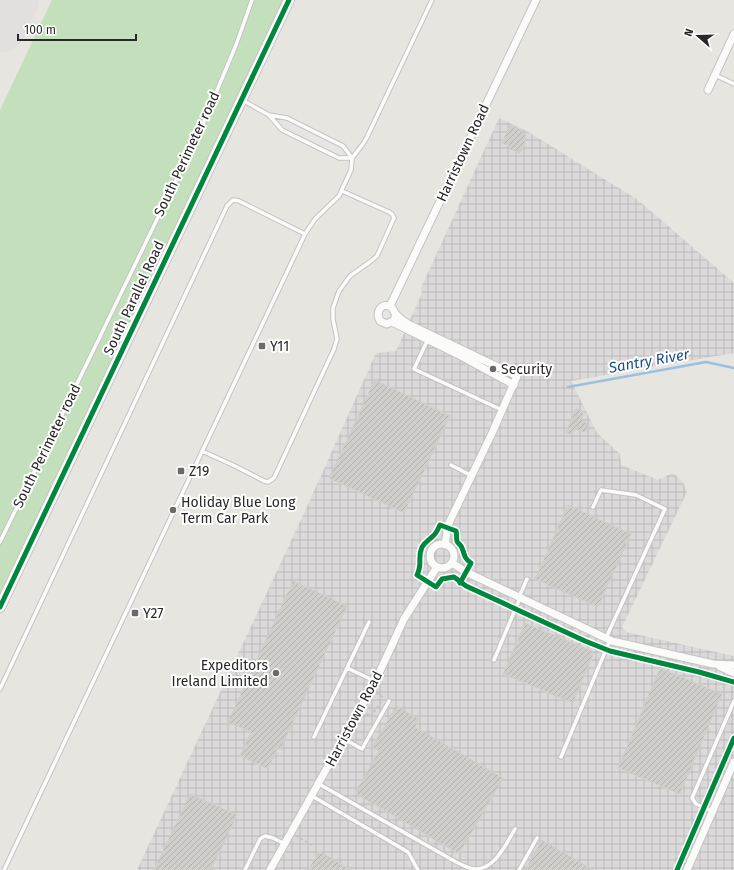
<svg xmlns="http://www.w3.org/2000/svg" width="734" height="870" viewBox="0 0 734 870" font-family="'Fira Sans',sans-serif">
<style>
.industrial{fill:url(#industrial-grid)}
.grass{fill:#c4dfbb}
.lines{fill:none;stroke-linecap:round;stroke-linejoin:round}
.stream{stroke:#9ac2e0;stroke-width:2.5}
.taxiway{stroke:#e2e0de;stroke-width:21}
.runway{stroke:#e2e0de;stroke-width:53}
.building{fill:url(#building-hatch);stroke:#d1d0cb}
.service-casing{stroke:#c4c4c4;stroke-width:5.5}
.minor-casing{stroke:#c4c4c4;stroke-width:9}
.secondary-casing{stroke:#c4c4c4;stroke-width:12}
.path{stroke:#c4c3c3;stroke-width:1.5;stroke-dasharray:3 2;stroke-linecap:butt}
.service{stroke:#fbfbfa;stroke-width:3.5}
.minor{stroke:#fbfbfa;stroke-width:7}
.secondary{stroke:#fbfbfa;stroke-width:10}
.cycleway-casing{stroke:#fff;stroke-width:8}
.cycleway{stroke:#00873e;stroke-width:5}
.poi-dot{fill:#6a6a68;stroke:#fff;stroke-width:1.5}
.labels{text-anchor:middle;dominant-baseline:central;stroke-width:4;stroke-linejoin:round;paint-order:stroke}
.street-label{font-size:14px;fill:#282828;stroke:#fff}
.poi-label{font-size:14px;fill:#282828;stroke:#fff;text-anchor:start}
.water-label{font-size:15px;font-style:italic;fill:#1c5089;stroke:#fff}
</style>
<defs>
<pattern id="industrial-grid" width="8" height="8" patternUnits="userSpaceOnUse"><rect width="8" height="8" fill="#dbd9da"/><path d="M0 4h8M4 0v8" fill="none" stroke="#bcbabb"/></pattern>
<pattern id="building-hatch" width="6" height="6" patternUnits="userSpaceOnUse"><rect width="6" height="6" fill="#cfceca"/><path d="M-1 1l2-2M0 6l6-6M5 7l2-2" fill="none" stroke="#b2b1ae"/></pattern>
</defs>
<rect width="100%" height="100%" fill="#e6e5df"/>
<path class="industrial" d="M499 118 527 131 638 200 734 283V353L571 381 597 433 620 454 621 465 658 480 673 473 683 482 687 492 622 627 626 632 734 656V870H137L306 509 376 353 396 351 422 293 421 288Z"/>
<path class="grass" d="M52 0H285L0 595V110Z"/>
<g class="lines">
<path class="stream" d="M568 387 706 362 734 368"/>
<path class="taxiway" d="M0 16 9 0"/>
<path class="runway" d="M0 26 12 0"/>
</g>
<path class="building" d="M510 125 522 130 526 136 525 144 520 153 510 149 511 147 502 143Z
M375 380 450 416 404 513 329 478Z
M578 408 582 411 583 414 582 420 587 424 588 427 586 431 583 432 575 429 572 435 566 432 573 416V412Z
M568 505 631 534 598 607 535 579Z
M293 581 347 606 281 748 278 747 268 769 240 756 251 732 228 722Z
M525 623 594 652 573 703 503 674Z
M660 668 722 694 680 794 618 768Z
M396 706 419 719 415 727 503 778 459 854 355 793 379 751 372 747Z
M190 794 237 815 211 870H154Z
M542 840 593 870H525Z
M319 851 351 870H308Z"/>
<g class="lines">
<defs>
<path id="service" d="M715 75 734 84
M242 100 269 115 287 118 343 146 352 158
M269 115 282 130 339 158H352
M428 339 414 369 502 410
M202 451 235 466 264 481 268 482 274 478 334 349 337 339 333 319V308L339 291 350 276 371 261 377 256 394 218 392 214 389 212 342 191
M451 465 472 476
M593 507 601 490 636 495 665 509 606 638
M0 542 201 129 236 45 252 0
M519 597 527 579
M494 660 520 598
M347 668 375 681
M0 689 227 206 233 200 239 201 305 234
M314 737 369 622
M344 739 362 749 389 701
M561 757 610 640
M319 784 456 862C462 865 468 868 474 869 495 870 506 844 515 829
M312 796 408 852 418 870
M712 811 696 804 692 798 734 701
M4 870 305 234 315 219 339 196 351 170 352 158 363 144 367 137 432 0
M245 870 260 839 265 836 273 838 285 844
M519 870 537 838"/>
<path id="minor" d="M708 90 734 34
M390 306 536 0
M396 314 394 320 387 324 380 321C376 314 379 303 389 306 393 307 393 310 395 313 398 317 404 321 408 324L517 376 493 431 448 525 445 545
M392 322 457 354 514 385
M430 556a12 12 0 1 1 24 0a12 12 0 1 1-24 0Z
M452 563 466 572 612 641 713 664 734 665
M719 666 734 673
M270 870 375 682 404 619 437 567
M687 870 734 762"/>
<path id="secondary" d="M0 607 289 0"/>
</defs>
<use href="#service" class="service-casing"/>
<use href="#minor" class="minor-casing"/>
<use href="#secondary" class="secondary-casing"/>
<path class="path" d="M376 693 385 698
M366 714 371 716 381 702
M296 836 312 845"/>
<use href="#service" class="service"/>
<use href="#minor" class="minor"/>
<use href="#secondary" class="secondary"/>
<defs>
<path id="cycleway" d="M460 583 471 563C463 558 465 553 461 546 460 545 457 542 457 541 456 537 457 534 456 531L440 525C438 529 436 534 433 536 429 540 425 542 422 547 417 558 423 564 417 575L436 587 442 579 454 577 466 586 585 641 610 651 699 672 734 682
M0 607 289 0
M677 870 734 738"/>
</defs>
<use href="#cycleway" class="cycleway-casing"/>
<use href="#cycleway" class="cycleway"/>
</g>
<g class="poi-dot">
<rect x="258" y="342" width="8" height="8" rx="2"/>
<circle cx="493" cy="369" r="4"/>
<rect x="177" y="467" width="8" height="8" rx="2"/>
<circle cx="173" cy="510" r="4"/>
<rect x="131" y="609" width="8" height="8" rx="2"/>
<circle cx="276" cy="673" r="4"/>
</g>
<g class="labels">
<g class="street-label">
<text transform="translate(463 153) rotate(-65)">Harristown Road</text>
<text transform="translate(187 154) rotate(-65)">South Perimeter road</text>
<text transform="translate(134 298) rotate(-65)">South Parallel Road</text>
<text transform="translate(47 446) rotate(-64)">South Perimeter road</text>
<text transform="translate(354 719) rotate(-62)">Harristown Road</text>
</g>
<g class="poi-label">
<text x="270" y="346">Y11</text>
<text x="501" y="369">Security</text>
<text x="189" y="471">Z19</text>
<text x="181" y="502">Holiday Blue Long<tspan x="181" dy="16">Term Car Park</tspan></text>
<text x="143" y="613">Y27</text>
<text x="268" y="665" text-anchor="end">Expeditors<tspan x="268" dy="16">Ireland Limited</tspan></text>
</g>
<g class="water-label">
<text transform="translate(649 361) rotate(-10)">Santry River</text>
</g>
</g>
<g transform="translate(698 36) rotate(290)" stroke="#ffffff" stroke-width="3" paint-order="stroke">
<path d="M0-3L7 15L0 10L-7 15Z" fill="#282828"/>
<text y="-6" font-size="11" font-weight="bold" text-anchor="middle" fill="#282828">N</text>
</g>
<path d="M18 34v6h118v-6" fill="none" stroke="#282828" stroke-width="2"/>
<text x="24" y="34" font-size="12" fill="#282828" stroke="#ffffff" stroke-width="3" paint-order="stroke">100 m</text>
</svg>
